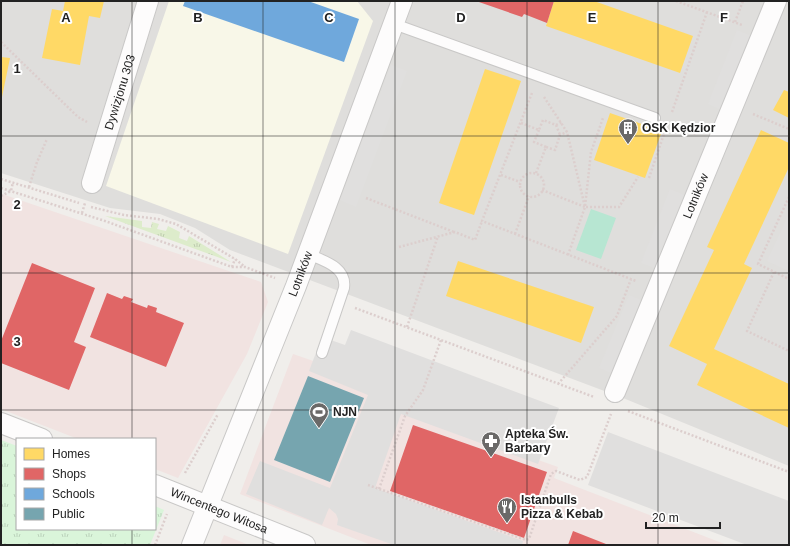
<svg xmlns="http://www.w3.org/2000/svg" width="790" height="546" viewBox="0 0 790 546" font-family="Helvetica,sans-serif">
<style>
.residential{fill:#dfdedc}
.commercial{fill:#f1e3e1}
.education{fill:#f8f7e8}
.grass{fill:url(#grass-tufts)}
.park{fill:url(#park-tufts)}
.pitch{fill:#b7e6d2}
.parking{fill:#e0dfde}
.homes{fill:#ffd966}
.shops{fill:#e06666}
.schools{fill:#6fa8dc}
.public{fill:#76a5af}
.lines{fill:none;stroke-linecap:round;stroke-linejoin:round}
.lane-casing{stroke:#c9c8c7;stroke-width:12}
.street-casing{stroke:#c9c8c7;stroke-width:22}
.path{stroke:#dccecd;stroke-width:2.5;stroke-dasharray:2 2;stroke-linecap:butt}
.lane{stroke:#fdfcfc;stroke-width:10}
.street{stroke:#fdfcfc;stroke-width:20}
.grid{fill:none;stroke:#222;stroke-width:1;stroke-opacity:0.55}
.labels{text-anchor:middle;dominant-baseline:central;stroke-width:4;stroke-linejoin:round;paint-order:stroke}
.street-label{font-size:12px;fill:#222;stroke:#fff}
.poi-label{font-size:12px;font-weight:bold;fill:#222;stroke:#fff;text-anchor:start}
.grid-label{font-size:13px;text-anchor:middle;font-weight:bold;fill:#222;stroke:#fff;stroke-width:4;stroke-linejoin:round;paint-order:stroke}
</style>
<defs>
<pattern id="grass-tufts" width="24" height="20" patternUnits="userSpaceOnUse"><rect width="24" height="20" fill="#ddeccb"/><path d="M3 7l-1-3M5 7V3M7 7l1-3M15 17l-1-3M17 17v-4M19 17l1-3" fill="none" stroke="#bdcaae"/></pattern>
<pattern id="park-tufts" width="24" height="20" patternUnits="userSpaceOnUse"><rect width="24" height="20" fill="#daf5da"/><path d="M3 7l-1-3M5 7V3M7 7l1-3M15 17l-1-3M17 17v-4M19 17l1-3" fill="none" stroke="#bbd2bb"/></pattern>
</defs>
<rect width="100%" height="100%" fill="#f0eeeb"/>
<path class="residential" d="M1 1H789V466L623 398 230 250 195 228 160 214 110 208 1 173Z"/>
<path class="commercial" d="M2 194 261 282 268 302 247 354 178 478 155 469V439H78L1 409Z
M293 354 418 397 412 415 558 467 554 478 727 545H371L240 494Z
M224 535 249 545H220Z"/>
<path class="education" d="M169 1H357L373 21 288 254 106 186Z"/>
<path class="grass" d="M105 216 142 221V227L151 228 152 222 159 224 157 229 166 231 168 226 180 232 179 238 187 241 189 236 231 262Z"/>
<path class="park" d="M1 440 17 446V529H155V506L164 510 150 545H1Z"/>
<path class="pitch" d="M591 209 616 218 601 259 576 250Z"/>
<path class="parking" d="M737 30 754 37 724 111 708 104Z
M391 65 407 71 356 207 340 200Z
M670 189 687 196 657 269 641 263Z
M789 214V271L767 261Z
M629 295 646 302 616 375 599 368Z
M351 330 559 408 538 464 401 414 375 488 523 541 522 545H394L337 525 338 519 336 514 329 508 322 525 246 494 260 461 330 488 368 395 309 371 322 337 345 345Z
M608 432 789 501V545H747L588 485Z"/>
<path class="homes" d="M65 1H104L100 18 89 16 80 65 42 58 52 9 63 11Z
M554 1H594L693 36 680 73 546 26Z
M1 57 10 58 2 97H1Z
M485 69 521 81 474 215 439 203Z
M784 90 789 92V118L773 110Z
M610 113 662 131 645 178 594 160Z
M761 130 789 143V167L744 264 752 268 714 349 789 384V428L697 385 707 364 669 346 714 250 707 247Z
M458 261 594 307 581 343 446 296Z"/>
<path class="shops" d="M476 1H554L547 23 524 14 522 17Z
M32 263 95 288 74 342 86 347 69 390 1 363V341Z
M107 293 122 299 124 296 133 299 131 302 147 308 148 305 157 308 156 312 184 323 166 367 90 337Z
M413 425 547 472 524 538 390 491Z
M573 531 606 544 605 545H568Z"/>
<path class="schools" d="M185 1H308L359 19 344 62 183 6Z"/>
<path class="public" d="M308 376 364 398 330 482 274 460Z"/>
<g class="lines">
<defs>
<path id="lane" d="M394 24 655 118
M308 254C324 261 347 267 344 288L322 353"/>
<g id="street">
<path id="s1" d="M92 183 148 1"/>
<path id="s2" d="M615 392 776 1"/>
<path d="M1 423 42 439"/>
<path id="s3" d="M155 485 305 545"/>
<path id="s4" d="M192 545 296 286 402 1"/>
</g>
</defs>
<use href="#lane" class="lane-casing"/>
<use href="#street" class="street-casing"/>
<path class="path" d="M676 1 742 25
M735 22 743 1
M1 42 78 117 87 122
M532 93 482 221 636 281
M544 97 567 132 585 207H619L638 177
M672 112 707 12
M753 114 789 129
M521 123 539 130 543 120 556 125 562 122
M556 125 560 135
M671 125 696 134
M539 130 534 142 546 147
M536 173 546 147 555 150 560 135 567 132
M520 185a12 12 0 1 1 24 0a12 12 0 1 1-24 0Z
M501 175 520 182
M649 178 664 134
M1 179 79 203
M29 187 37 162 47 139
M1 188 105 221 232 267H245L275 278
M542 190 585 207
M1 196 11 191 13 182
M789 197 758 264 789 279
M366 198 454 232
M91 207 124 215 158 219 176 224 235 259 245 267
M82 213 85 203
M515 234 529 196
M399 247 455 232 475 240 482 221
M568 255 585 207 591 152 603 118
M232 267 235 259
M774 272 747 331 789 351
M355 308 594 397
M407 327 438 236
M558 384 617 316 631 279
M628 411 789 472
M185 473 218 414
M368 485 526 540 529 539 551 474 556 471 580 480 587 477 611 414
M379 489 405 416 423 390 441 340
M155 545 167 514"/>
<use href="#lane" class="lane"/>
<use href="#street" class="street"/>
</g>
<path class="grid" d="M132 1V439M263 1V545M395 1V545M527 1V545M658 1V545M1 136H789M1 273H789M1 410H789M132 529V545"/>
<defs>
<symbol id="building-pin" viewBox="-11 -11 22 30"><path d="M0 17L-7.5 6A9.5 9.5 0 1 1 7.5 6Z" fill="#6a6968" stroke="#fff"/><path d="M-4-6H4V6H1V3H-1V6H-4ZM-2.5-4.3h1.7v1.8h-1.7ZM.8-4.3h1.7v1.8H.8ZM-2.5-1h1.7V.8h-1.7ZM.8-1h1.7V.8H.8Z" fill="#fff"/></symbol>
<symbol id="stadium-pin" viewBox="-11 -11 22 30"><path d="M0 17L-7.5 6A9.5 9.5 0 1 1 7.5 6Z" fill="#6a6968" stroke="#fff"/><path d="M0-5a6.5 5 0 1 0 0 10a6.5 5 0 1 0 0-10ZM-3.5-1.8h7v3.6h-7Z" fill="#fff"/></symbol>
<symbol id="pharmacy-pin" viewBox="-11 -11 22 30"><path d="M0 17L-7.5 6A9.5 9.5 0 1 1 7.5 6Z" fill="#6a6968" stroke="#fff"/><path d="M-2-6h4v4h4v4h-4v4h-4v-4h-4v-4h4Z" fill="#fff"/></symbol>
<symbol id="restaurant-pin" viewBox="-11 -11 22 30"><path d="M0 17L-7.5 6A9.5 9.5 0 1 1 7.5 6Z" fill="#6a6968" stroke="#fff"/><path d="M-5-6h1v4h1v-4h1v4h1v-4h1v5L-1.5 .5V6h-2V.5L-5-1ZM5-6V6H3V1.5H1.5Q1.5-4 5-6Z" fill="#fff"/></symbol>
</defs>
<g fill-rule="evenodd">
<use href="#building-pin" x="617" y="117" width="22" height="30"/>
<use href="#stadium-pin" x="308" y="401" width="22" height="30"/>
<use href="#pharmacy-pin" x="480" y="430" width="22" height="30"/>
<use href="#restaurant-pin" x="496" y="496" width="22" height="30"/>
</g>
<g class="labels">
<g class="street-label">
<text stroke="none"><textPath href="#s1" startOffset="95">Dywizjonu 303</textPath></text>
<text stroke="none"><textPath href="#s2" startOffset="212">Lotników</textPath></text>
<text stroke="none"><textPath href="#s4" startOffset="292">Lotników</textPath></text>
<text stroke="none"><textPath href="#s3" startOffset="69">Wincentego Witosa</textPath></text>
</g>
<g class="poi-label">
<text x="642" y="128">OSK Kędzior</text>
<text x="333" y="412">NJN</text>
<text x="505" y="434">Apteka Św.<tspan x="505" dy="14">Barbary</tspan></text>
<text x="521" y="500">Istanbulls<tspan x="521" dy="14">Pizza &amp; Kebab</tspan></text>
</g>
</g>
<g class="grid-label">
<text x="66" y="22">A</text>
<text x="198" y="22">B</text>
<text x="329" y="22">C</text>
<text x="461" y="22">D</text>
<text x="592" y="22">E</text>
<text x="724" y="22">F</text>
<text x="17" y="73">1</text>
<text x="17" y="209">2</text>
<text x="17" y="346">3</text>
</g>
<rect width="790" height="546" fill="none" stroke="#222222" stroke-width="4"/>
<rect x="16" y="438" width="140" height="92" fill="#ffffff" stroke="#a7a7a7"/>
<rect x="24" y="448" width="20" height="12" fill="#ffd966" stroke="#a7a7a7"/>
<text x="52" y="458" font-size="12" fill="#222222">Homes</text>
<rect x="24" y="468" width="20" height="12" fill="#e06666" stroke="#a7a7a7"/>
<text x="52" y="478" font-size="12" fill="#222222">Shops</text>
<rect x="24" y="488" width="20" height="12" fill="#6fa8dc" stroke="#a7a7a7"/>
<text x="52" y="498" font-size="12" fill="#222222">Schools</text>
<rect x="24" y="508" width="20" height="12" fill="#76a5af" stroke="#a7a7a7"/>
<text x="52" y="518" font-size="12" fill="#222222">Public</text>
<path d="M646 522v6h74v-6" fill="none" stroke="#222222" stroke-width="2"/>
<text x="652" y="522" font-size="12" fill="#222222" stroke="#ffffff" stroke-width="3" paint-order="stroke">20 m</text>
</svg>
